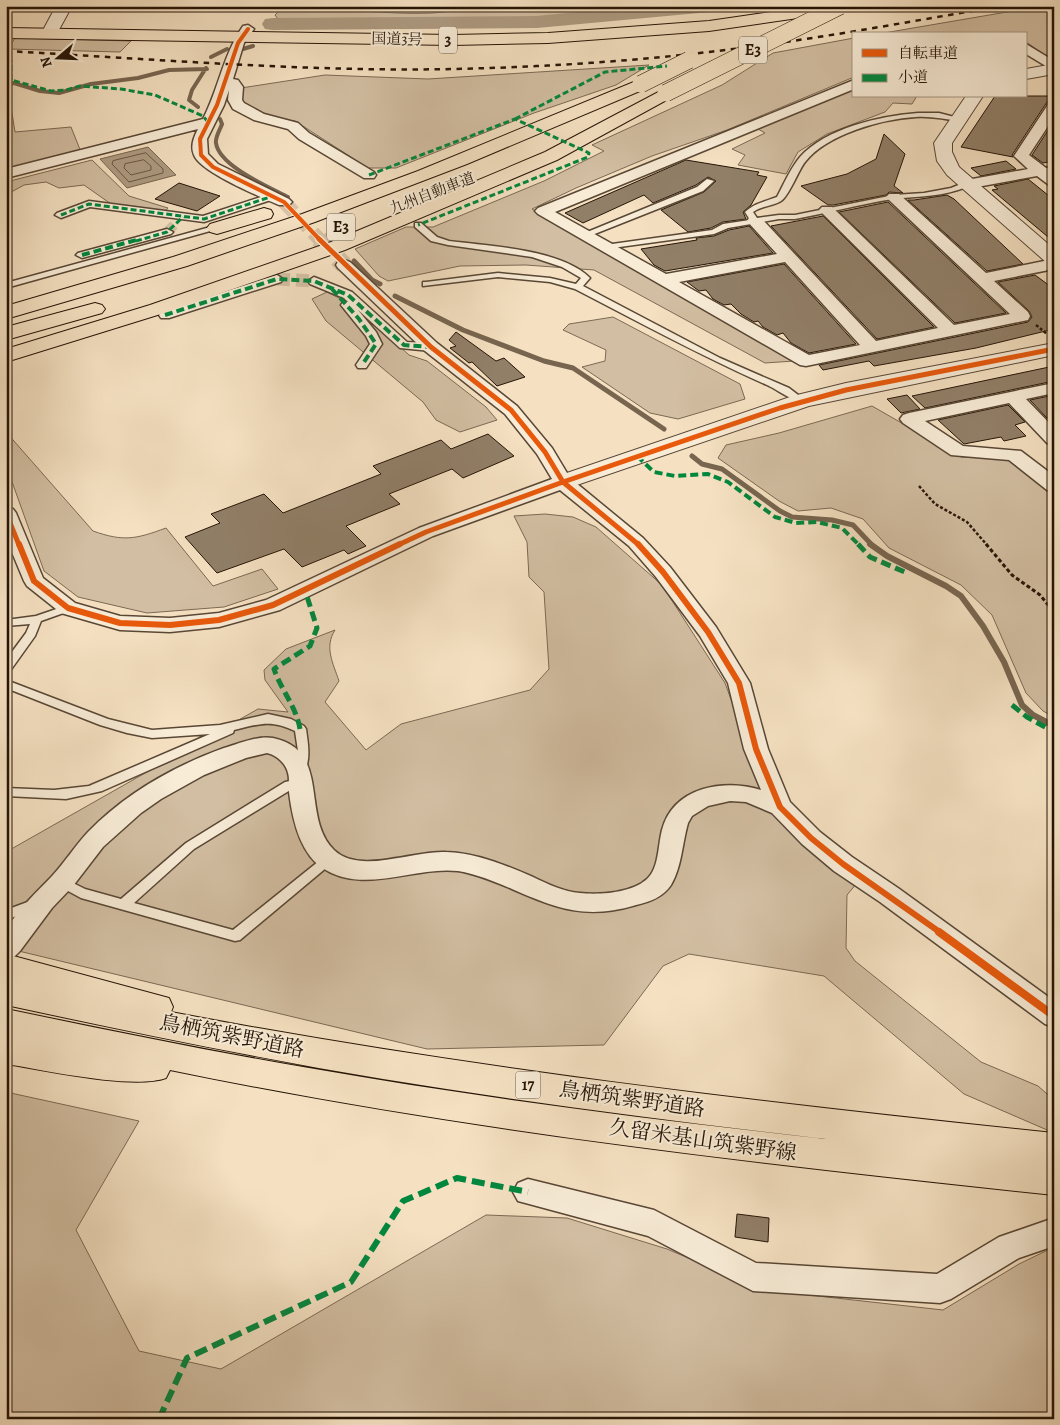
<svg xmlns="http://www.w3.org/2000/svg" width="1060" height="1425" viewBox="0 0 1060 1425" font-family="Alegreya,'Noto Serif JP',serif">
<style>
.green{fill:#d2bea2;stroke:#7c6954}
.water{fill:#ae9b82;stroke:#776550}
.lines{fill:none;stroke-linecap:round;stroke-linejoin:round}
.shore{stroke:#6a5844;stroke-width:1}
.stream-far2{stroke:#776550;stroke-width:4}
.stream-far1{stroke:#776550;stroke-width:5}
.stream{stroke:#776550;stroke-width:6}
.river{fill:#ae9b82;fill-rule:evenodd}
.building{fill:#917f68;stroke:#251406}
.pedestrian-tunnel-far1{stroke:#d6c2a6;stroke-width:10;stroke-dasharray:10 5;stroke-linecap:butt}
.pedestrian-tunnel{stroke:#d6c2a6;stroke-width:13;stroke-dasharray:13 6;stroke-linecap:butt}
.minor-tunnel-far1{stroke:#d6c2a6;stroke-width:14;stroke-dasharray:14 7;stroke-linecap:butt}
.minor-tunnel{stroke:#d6c2a6;stroke-width:18;stroke-dasharray:18 9;stroke-linecap:butt}
.service-casing{stroke:#594735;stroke-width:3}
.pedestrian-casing{stroke:#594735;stroke-width:3}
.minor-casing{stroke:#594735;stroke-width:3}
.tertiary-casing{stroke:#594735;stroke-width:2}
.primary-casing{stroke:#251406;stroke-width:2}
.trunk-casing{stroke:#251406;stroke-width:2}
.motorway-casing{stroke:#251406;stroke-width:2}
.path-far1{stroke:#251406;stroke-width:2.5;stroke-dasharray:3 2;stroke-linecap:butt}
.path{stroke:#251406;stroke-width:3;stroke-dasharray:4 2.5;stroke-linecap:butt}
.service{fill:#f8ecd7;fill-rule:evenodd}
.pedestrian{fill:#f8ecd7;fill-rule:evenodd}
.minor{fill:#f8ecd7;fill-rule:evenodd}
.tertiary{fill:#f8ecd7;fill-rule:evenodd}
.primary{fill:#f5e1c2;fill-rule:evenodd}
.trunk{fill:#f5e1c2;fill-rule:evenodd}
.motorway{fill:#f5e1c2;fill-rule:evenodd}
.rail{stroke:#251406;stroke-width:2.5;stroke-dasharray:5.5 5.5;stroke-linecap:butt}
.motorway-bridge-casing{stroke:#251406;stroke-width:18;stroke-linecap:butt}
.motorway-bridge{stroke:#f5e1c2;stroke-width:17}
.quiet-far3{stroke:#00873e;stroke-width:3;stroke-dasharray:6 3;stroke-linecap:butt}
.quiet-far2{stroke:#00873e;stroke-width:4;stroke-dasharray:8 4;stroke-linecap:butt}
.quiet-far1{stroke:#00873e;stroke-width:5;stroke-dasharray:10 5;stroke-linecap:butt}
.quiet{stroke:#00873e;stroke-width:6;stroke-dasharray:13 6;stroke-linecap:butt}
.cycleway-far3-casing{stroke:#f8ecd7;stroke-width:5.5}
.cycleway-far2-casing{stroke:#f8ecd7;stroke-width:8}
.cycleway-far1-casing{stroke:#f8ecd7;stroke-width:9}
.cycleway-casing{stroke:#f8ecd7;stroke-width:11}
.cycleway-far3{stroke:#e8590c;stroke-width:4}
.cycleway-far2{stroke:#e8590c;stroke-width:5}
.cycleway-far1{stroke:#e8590c;stroke-width:6}
.cycleway{stroke:#e8590c;stroke-width:8}
.labels{text-anchor:middle;dominant-baseline:central;stroke-width:4;stroke-linejoin:round;paint-order:stroke}
.far-street-label{font-size:15px;fill:#251406;stroke:#f8ecd7}
.shield{fill:#f8ecd7;stroke:#645545;stroke-width:1}
.shield-label{font-size:16px;font-weight:bold;fill:#251406}
.near-street-label{font-size:21px;fill:#251406;stroke:#f8ecd7}
</style>
<rect width="100%" height="100%" fill="#f5e1c2"/>
<filter id="stains"><feTurbulence type="fractalNoise" baseFrequency=".004" numOctaves="4"/><feColorMatrix values="0 0 0 0 .2 0 0 0 0 .09 0 0 0 0 .02 0 0 0 .5 -.17"/></filter>
<radialGradient id="worn" r=".72"><stop offset=".6" stop-color="#630" stop-opacity="0"/><stop offset="1" stop-color="#630" stop-opacity=".3"/></radialGradient>
<path class="green" d="M293 6H351L358 11C385 12 444 18 465 6H690C558 25 424 22 292 21L278 19 275 15 281 9Z
M1042 6H1054V61L1026 42V34H878Z
M15 38 131 41 120 52 8 49Z
M854 38V77L727 130 652 156 576 188 532 209 794 361 765 363 594 270 526 265 460 266 388 281 379 276 355 249 406 227H433L544 181 604 151 592 145 722 85 773 53Z
M649 65 616 85 534 113 396 168H368L295 121 262 116 240 104 241 88 325 75 428 79Z
M854 89V96H917L912 104 893 103 885 112 827 134 798 152 786 174 738 165 745 155 732 149 765 133 758 129Z
M6 111 12 113 15 132 71 127 81 152 6 170Z
M92 160 129 196 168 208 161 216 111 204 84 185 59 188 46 182 24 185 6 195V184L14 180Z
M327 292 355 306 409 355 427 361 486 407 497 420 460 432 436 420 423 402 326 321 312 299Z
M613 317 740 384 745 399 678 419 650 413 582 367 605 361 606 350 563 330 569 324Z
M872 406 961 457 1011 459 1054 493V717L1043 711 1026 693 992 615 961 585 889 548 863 519 831 508 798 511 779 501 718 458 726 445 779 433Z
M6 432 93 531C124 542 136 539 166 528L213 586 262 569 278 589 224 607 147 613 78 597 44 571 6 465Z
M545 514 573 517 596 527 662 585 725 683 772 811 857 883 847 895 846 948 855 961 981 1062 1038 1086 1054 1100V1133L964 1094 824 976 689 954 663 966 604 1045 427 1049 6 948V852L258 709 288 712 265 680 264 670 286 649 335 630C324 647 333 663 339 681L325 702 366 750 401 724 530 690 549 669 544 592 529 577 527 542 514 516Z
M6 1092 139 1121 76 1230 139 1351 221 1369 486 1215 567 1218 667 1249 764 1290 943 1310 1019 1264 1054 1247V1419H6Z"/>
<path class="water" d="M148 147 176 175 127 188 100 159Z"/>
<g class="lines">
<path class="shore" d="M146 153 163 169V173L129 182 112 164 113 161Z
M144 160 151 166V170L131 175 124 168 125 164Z"/>
<path class="stream-far2" d="M243 49 253 46
M211 57 227 49
M6 84 14 83 40 91 59 93 91 84 138 78 169 70 207 69
M198 107 189 100 192 90 206 68
M220 119 222 124C220 130 215 137 216 143 219 166 269 187 288 197"/>
<path class="stream-far1" d="M354 261 372 280 380 284
M395 296 463 330 544 361 573 368 664 429
M692 456 702 464 722 469 780 511 792 517 832 520 853 525 872 545"/>
<path class="stream" d="M870 544 887 556 946 586 961 596 983 626 1004 662 1022 705 1033 715 1054 726"/>
<path class="river" d="M639 6H720L717 10 710 12 537 28 273 30 265 29 262 24 265 19 273 18 537 16Z"/>
</g>
<path class="building" d="M995 96H1054V100L1047 102 1012 155 1013 157 961 147Z
M1054 121V161L1043 163 1032 155Z
M884 134 905 154 894 186 903 193 889 192 886 195 833 205H828L801 186 847 174 876 159Z
M686 160 759 172 757 175 767 177 751 205 743 212 746 219 723 222 711 228 688 232 661 210 704 192 716 181 708 177 696 185 653 203 644 195 583 223 565 213Z
M1006 161 1016 169 981 176 971 168Z
M1028 179 1054 200V242L992 190 998 189 994 186Z
M179 183 220 196 197 211 155 199Z
M947 195 954 199 1023 264 987 271 908 200H914Z
M888 202 1006 313 955 323 839 212Z
M823 216 934 327 877 339 771 226Z
M749 226 773 253 665 271 654 265 641 249 697 240 696 238 714 236 729 230Z
M784 264 856 344 809 353 791 343 783 333 777 335 763 327 758 321 754 322 741 314 731 304 724 305 713 299 706 290 699 291 687 282Z
M1035 275 1054 289V329L976 348 874 366 869 361 823 370 819 365 1028 322 1032 317 1029 311 998 282Z
M456 332 496 361 504 358 525 377 497 386 472 362 469 363 450 348 456 346 449 340Z
M1054 366V381L925 408 912 396Z
M907 395 920 409 901 413 887 399Z
M1054 395V416L1047 418 1030 400Z
M1008 405 1025 422 1015 425 1026 436 1004 441 1001 437 964 444 938 420Z
M488 434 514 456 463 478 452 469 389 494 400 504 346 526 366 546 348 554 344 550 302 567 284 549 217 573 185 537 220 523 211 514 264 494 283 513 381 474 373 466 441 440 451 449Z
M737 1214 769 1218 768 1242 735 1237Z"/>
<g class="lines">
<path class="pedestrian-tunnel-far1" d="M167 232 176 223"/>
<path class="pedestrian-tunnel" d="M277 279 314 281"/>
<path class="minor-tunnel-far1" d="M284 202 321 241"/>
<path class="minor-tunnel" d="M319 239 344 265"/>
<defs>
<path id="service" d="M918 113H939L962 119 958 121C944 119 930 116 916 117 882 119 827 134 805 162 798 171 789 196 781 201 773 206 761 206 753 212L757 218 779 215H795L894 195 924 193 951 188 966 182 970 184 969 186C944 197 919 196 893 199 860 204 828 213 795 219H779L728 228 714 234 605 249 601 247 605 245 712 230 723 224 750 220 745 212C753 204 766 201 777 197 784 184 790 169 800 157 826 128 880 116 918 113Z
M1054 166V170L1039 173 1035 171Z
M707 179 714 181 703 191 587 237 580 235 697 187Z
M415 223H421L437 237 449 241C488 246 561 249 590 278L583 286 720 358 789 388 806 401 804 403C798 404 776 389 767 385 701 356 639 322 575 289L550 282 498 277 423 286V282H426L498 273 550 278 576 284 581 278 562 267 532 257 448 245 431 241 415 227Z
M214 226 221 228 6 288V283Z
M68 605 72 606 73 608 72 610 41 621 35 636 10 671 6 672V660L26 633 30 624 6 626V620L36 616Z
M6 680 108 719 152 730 220 725 268 714 291 719 304 726 306 729C308 744 311 759 304 773H296L294 770 298 751 295 731C271 719 259 724 234 730L233 733 102 791 66 799 6 796V788L54 790 89 786 210 734 152 738 127 733 100 725 6 688Z
M300 779 304 780 306 783 304 786 292 789 194 849 134 903 233 930 324 857H332L334 860 332 863 240 940 235 941 81 898 57 885 55 882 57 879 61 877 85 889 121 899 186 843 285 782Z
M33 900 37 902 39 905 37 908 6 920V910Z"/>
<path id="pedestrian" d="M273 193 277 194 278 196 277 198 204 222 90 207 61 218 55 215 57 213 89 201 203 216Z
M167 229 173 232 171 234 82 258 76 255 78 253Z
M277 275 283 279 281 282 169 318H161L159 315 161 312Z
M314 277 352 292 407 342 431 343 437 347 431 351 400 348 358 310 376 332 382 344 366 368H358L356 365 370 344 366 336 341 305 343 302H348L344 298 310 284 308 281Z"/>
<path id="minor" d="M248 25 254 29 244 43 233 79 238 80 243 87 242 100 244 103 264 114 298 123 309 133 374 172 376 175 374 178H364L299 139 288 129 254 120 233 109 228 100 229 90 224 105 207 139 208 154 218 164 289 199 292 202 289 205H279C261 197 200 172 194 155 190 146 194 137 198 129L6 178V169L203 119C219 88 223 55 243 26Z
M1026 44 1054 61V71L1026 54Z
M854 80V89L555 212 666 274 777 254 747 221 749 218H761L876 341 938 328 822 213 819 210 822 207H832L954 325 1010 314 889 200 886 197 889 194H899L986 273 1054 259V269L994 281 1028 312 1030 316 1028 320 806 366 800 365 538 214 535 211 538 208ZM785 262 860 345 809 355 679 282Z
M1054 102V117L1029 155 1054 174V186L1049 185 1037 176 966 189 961 187 958 184 961 181 1028 169 1014 156 1049 103Z
M344 260 350 262 437 343 517 406 552 448 570 478 643 538 670 567 716 627 750 683 768 749 790 802 820 832 852 857 898 888 1054 1001V1027L1045 1024 880 902 834 871 802 844 772 813 746 802 730 801 708 806 692 816 688 823C682 844 682 866 671 885 663 897 650 902 636 905 586 920 558 909 512 889 495 882 477 874 458 871 413 866 362 896 321 867 299 851 292 817 289 792 288 786 290 779 288 773 286 764 277 755 267 753L246 758 204 775 161 799 141 813 103 847 73 886 52 908 20 951 15 956 6 959C6 951 4 937 7 929 17 910 38 891 53 875 65 862 75 846 88 832 125 794 174 766 224 748 238 744 258 735 273 738 332 750 300 817 334 850 360 875 413 850 446 852 477 853 505 865 533 877 548 884 564 892 580 893 600 895 633 893 648 878 659 867 658 845 662 830 673 787 724 778 761 790L744 749 728 683 700 636 656 577 629 546 560 490 433 536 280 610 219 627 170 632 120 630 61 613 27 586 24 581 6 538V507L13 509 16 513 43 578 75 603 120 616 170 618 219 613 266 600 419 528 552 479 537 454 505 414 425 351 338 268 336 265 338 262Z
M1054 383V393L1026 399 1054 428V445L1047 443 1009 403 925 421 963 446 1021 451 1054 476V492L1047 490 1009 460 951 455 903 423 900 419 903 415 909 413Z
M528 1179 654 1210 756 1263 937 1274 999 1237 1054 1218V1246L1019 1258 951 1299 940 1303 753 1291 648 1236 518 1201 513 1192 518 1183Z"/>
<path id="tertiary" d="M56 6H72L55 37H43L41 34Z
M1054 64V74L1026 79V69Z
M966 96H983L952 143V152L959 167 1054 249V265L1047 263 947 175 937 161 934 143Z
M1054 343V355L809 406 571 487 563 489 555 487 551 482 555 477 793 396 846 383Z"/>
<path id="primary" d="M6 954 169 998 173 1007 171 1012C463 1068 758 1102 1054 1133V1195C758 1164 462 1130 170 1070L166 1078C133 1090 44 1070 6 1064V1009C107 1030 208 1051 309 1068 481 1098 653 1120 826 1139 678 1122 530 1103 383 1079 257 1058 131 1032 6 1005Z"/>
<path id="trunk" d="M813 6H853L851 9 846 11 709 31 548 43 453 45 6 38V28L453 35 548 33 709 21Z"/>
<path id="motorway" d="M641 79 647 80 649 84 647 88 467 164 315 222 187 266 6 319V306L173 257 302 214 418 171Z
M666 88 672 89 674 93 672 97 557 160 345 250 164 313 6 362V349L150 305 331 242 545 152Z
M264 208 271 210 273 214 271 218 217 234 210 232 207 228 210 224Z
M95 303 102 305 105 309 102 313 6 340V327Z"/>
</defs>
<use href="#service" class="service-casing"/>
<use href="#pedestrian" class="pedestrian-casing"/>
<use href="#minor" class="minor-casing"/>
<use href="#tertiary" class="tertiary-casing"/>
<use href="#primary" class="primary-casing"/>
<use href="#trunk" class="trunk-casing"/>
<use href="#motorway" class="motorway-casing"/>
<path class="path-far1" d="M1036 325 1047 334
M919 486 935 504 967 522 987 545"/>
<path class="path" d="M986 544 1012 575 1040 595 1054 612"/>
<use href="#service" class="service"/>
<use href="#pedestrian" class="pedestrian"/>
<use href="#minor" class="minor"/>
<use href="#tertiary" class="tertiary"/>
<use href="#primary" class="primary"/>
<use href="#trunk" class="trunk"/>
<use href="#motorway" class="motorway"/>
<path class="rail" d="M994 11 1022 6
M6 51C155 59 304 72 453 69 552 67 651 60 749 47 834 36 918 20 1002 6"/>
<defs>
<path id="motorway-bridge" d="M641 84 689 60
M666 93 840 6"/>
</defs>
<use href="#motorway-bridge" class="motorway-bridge-casing"/>
<use href="#motorway-bridge" class="motorway-bridge"/>
<path class="quiet-far3" d="M6 61H11V80L51 91 66 90 80 86 121 89 155 95 203 116 208 122
M515 119 605 72 667 66
M369 175 515 119 589 153 588 157 418 225
M61 215 89 204 204 219 273 196
M136 241 167 232 183 217"/>
<path class="quiet-far2" d="M82 255 140 239
M332 289 359 319 376 344 362 365
M165 315 277 279 314 281 348 295 404 345 430 347
M637 456 654 472 675 476 708 474 728 482 775 517 796 523 817 522 842 528 859 545"/>
<path class="quiet-far1" d="M858 544 870 557 907 573
M1012 705 1027 717 1054 732
M300 729C296 706 281 690 274 669L310 646 317 628 305 590"/>
<path class="quiet" d="M159 1419 187 1358 351 1282 403 1201 457 1178 528 1192"/>
<defs>
<path id="cycleway-far3" d="M248 29 238 43 217 105 200 139 201 155 213 167 284 202 321 241"/>
<path id="cycleway-far2" d="M319 239 431 347 511 410 545 452 563 482 639 545
M6 513 19 545
M398 545 426 532 563 482 780 408 846 390 1054 349"/>
<path id="cycleway-far1" d="M19 544 34 581 68 608 120 623 170 625 219 620 273 605 400 544
M638 544 663 572 708 632 739 683 756 749 780 807 811 838 843 864 941 933"/>
<path id="cycleway" d="M939 932 1054 1016"/>
</defs>
<use href="#cycleway-far3" class="cycleway-far3-casing"/>
<use href="#cycleway-far2" class="cycleway-far2-casing"/>
<use href="#cycleway-far1" class="cycleway-far1-casing"/>
<use href="#cycleway" class="cycleway-casing"/>
<use href="#cycleway-far3" class="cycleway-far3"/>
<use href="#cycleway-far2" class="cycleway-far2"/>
<use href="#cycleway-far1" class="cycleway-far1"/>
<use href="#cycleway" class="cycleway"/>
</g>
<g class="labels">
<g class="far-street-label">
<text transform="translate(397 39) rotate(1)">国道3号</text>
<text transform="translate(432 193) rotate(-21)">九州自動車道</text>
</g>
<g class="shield">
<rect x="439" y="26.5" width="18" height="27" rx="4"/>
<rect x="739" y="36.5" width="28" height="27" rx="4"/>
<rect x="327" y="213.5" width="28" height="27" rx="4"/>
<rect x="515.5" y="1071.5" width="25" height="27" rx="4"/>
</g>
<g class="shield-label">
<text x="448" y="40">3</text>
<text x="753" y="50">E3</text>
<text x="341" y="227">E3</text>
<text x="528" y="1085">17</text>
</g>
<g class="near-street-label">
<text transform="translate(232 1036) rotate(11)">鳥栖筑紫野道路</text>
<text transform="translate(632 1099) rotate(8)">鳥栖筑紫野道路</text>
<text transform="translate(703 1140) rotate(8)">久留米基山筑紫野線</text>
</g>
</g>
<rect width="1060" height="1425" fill="none" stroke="#f5e1c2" stroke-width="25"/>
<rect x="8" y="8" width="1045" height="1410" fill="none" stroke="#251406" stroke-width="2.5"/>
<rect x="12" y="12" width="1035" height="1400" fill="none" stroke="#251406"/>
<rect x="852" y="32" width="175" height="65" fill="#f8ecd7" stroke="#a49683"/>
<rect x="862" y="49" width="25" height="8" fill="#e8590c" stroke="#a49683"/>
<text x="898" y="58" font-size="15" fill="#251406">自転車道</text>
<rect x="862" y="74" width="25" height="8" fill="#00873e" stroke="#a49683"/>
<text x="898" y="82" font-size="15" fill="#251406">小道</text>
<g transform="translate(58 58) rotate(251)" stroke="#f8ecd7" stroke-width="4" paint-order="stroke">
<path d="M0-4L9 19L0 12L-9 19Z" fill="#251406"/>
<text y="-8" font-size="14" font-weight="bold" text-anchor="middle" fill="#251406">N</text>
</g>
<rect width="100%" height="100%" filter="url(#stains)"/>
<rect width="100%" height="100%" fill="url(#worn)"/>
</svg>
